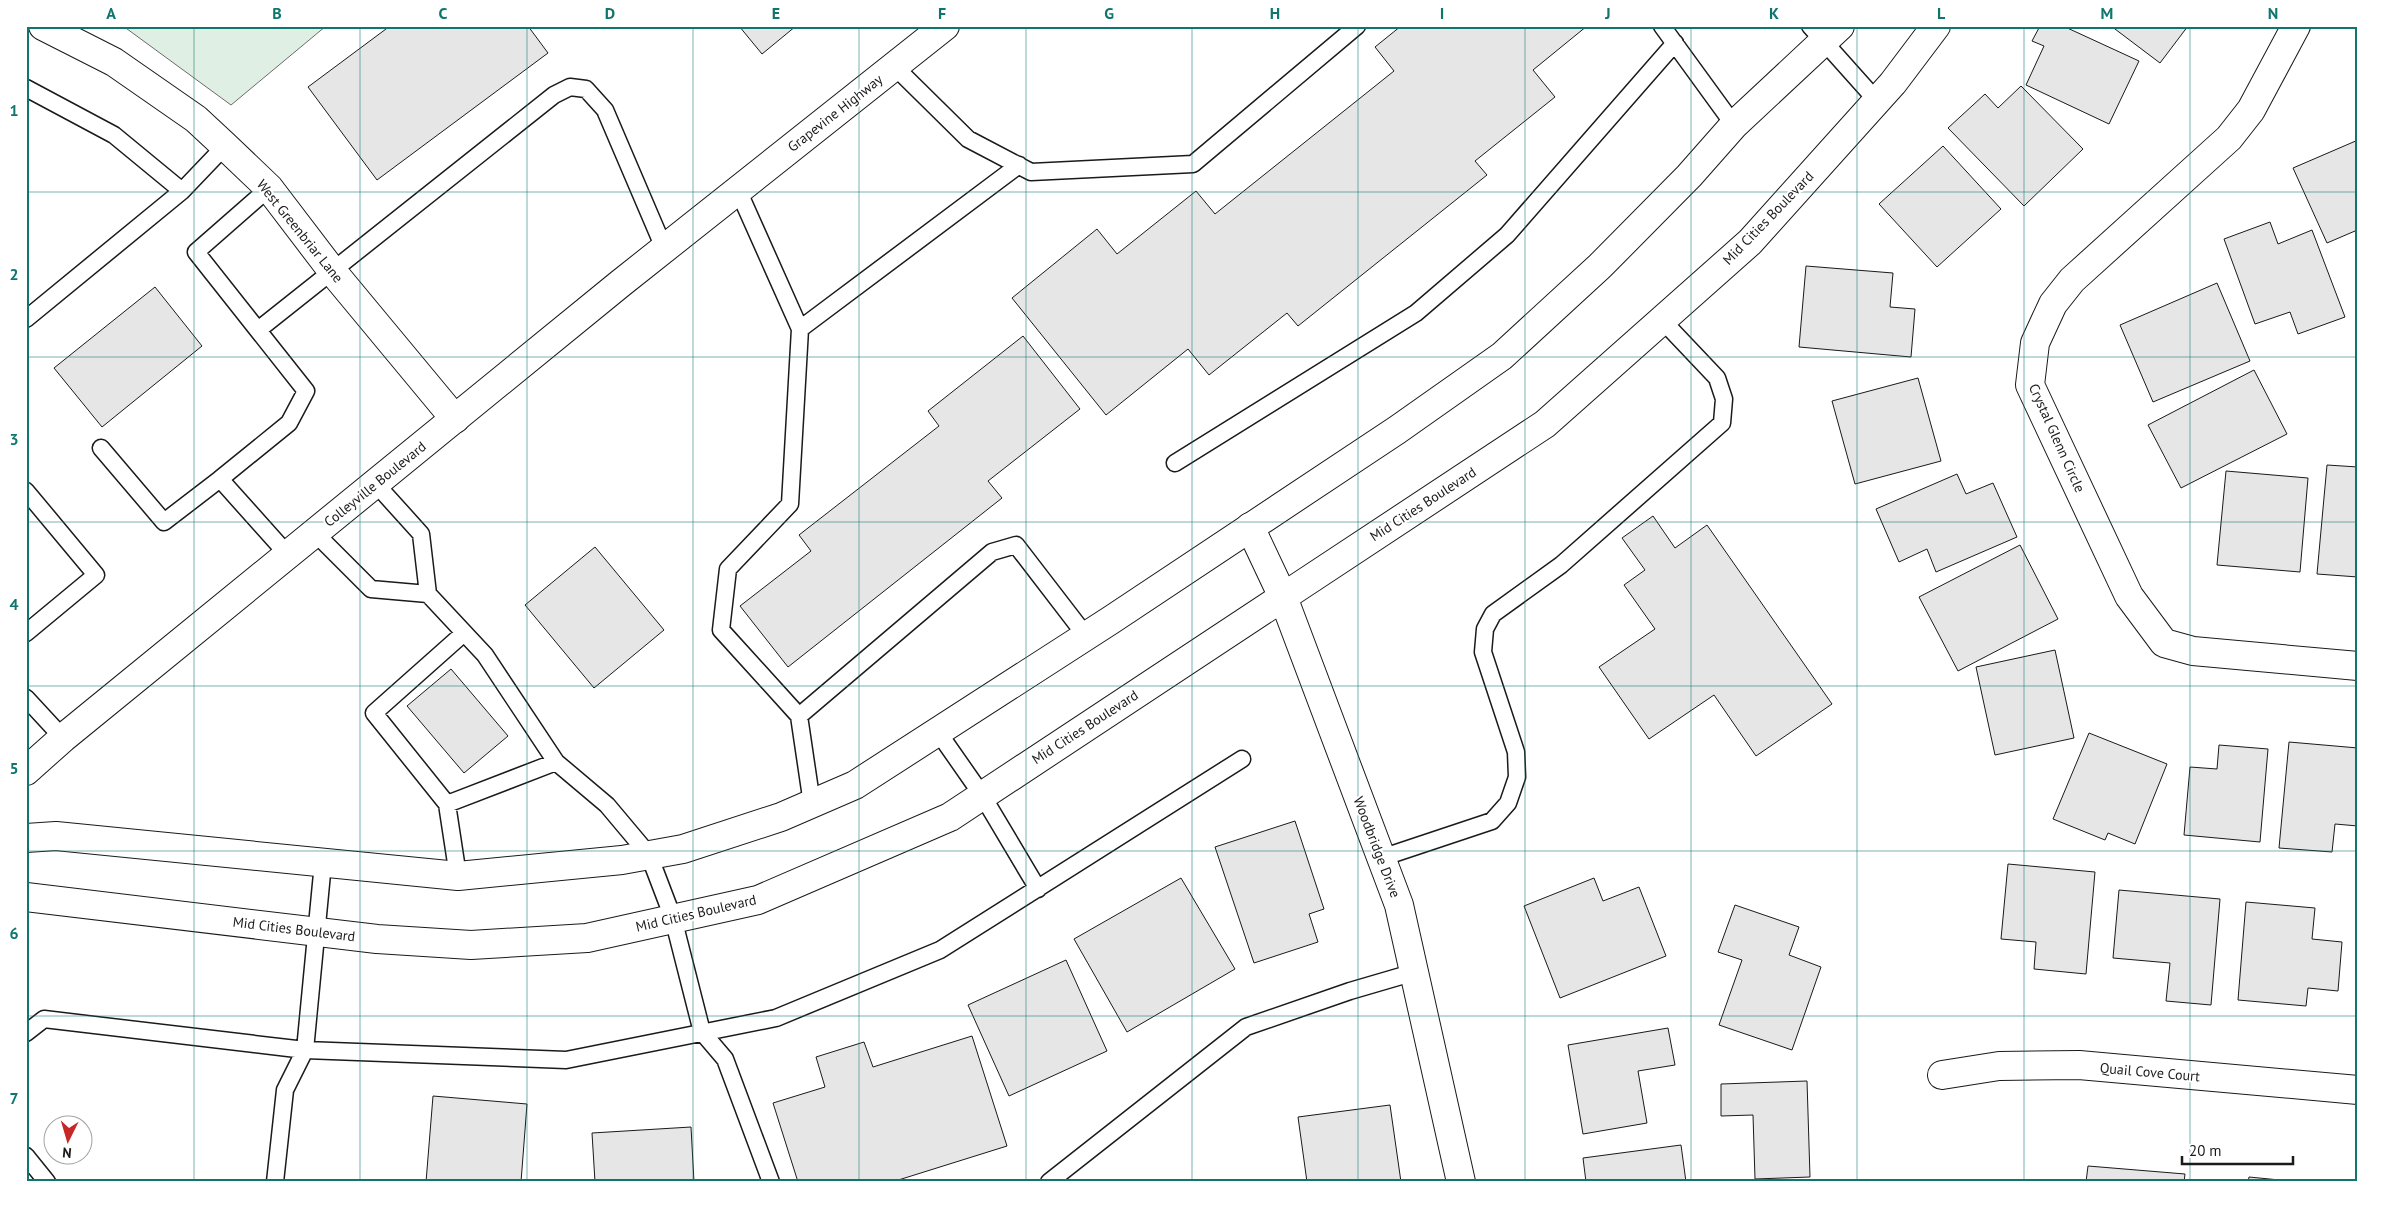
<svg xmlns="http://www.w3.org/2000/svg" width="2384" height="1208" viewBox="0 0 2384 1208" font-family="'PT Sans',sans-serif">
<style>
.green{fill:#e0efe3;stroke:#6a6a6a}
.building{fill:#e6e6e6;stroke:#1a1a1a}
.lines{fill:none;stroke-linecap:round;stroke-linejoin:round}
.service-casing{stroke:#1a1a1a;stroke-width:19}
.minor-casing{stroke:#1a1a1a;stroke-width:30}
.secondary-casing{stroke:#1a1a1a;stroke-width:30}
.primary-casing{stroke:#1a1a1a;stroke-width:30}
.service{stroke:#fff;stroke-width:16}
.minor{stroke:#fff;stroke-width:28}
.secondary{stroke:#fff;stroke-width:28}
.primary{stroke:#fff;stroke-width:28}
.grid{fill:none;stroke:#0f766e;stroke-width:1;stroke-opacity:0.55}
.labels{text-anchor:middle;dominant-baseline:central;stroke-width:4;stroke-linejoin:round;paint-order:stroke}
.street-label{font-size:14px;fill:#1a1a1a;stroke:#fff}
.neatline{fill:none;stroke:#0f766e;stroke-width:2}
.grid-label{font-size:16px;text-anchor:middle;font-weight:bold;fill:#0f766e}
</style>
<rect width="100%" height="100%" fill="#fff"/>
<path class="green" d="M123 26H326L231 105Z"/>
<path class="building" d="M390 26H528L548 53 377 180 308 87Z
M739 26H796L762 54Z
M1401 26H1587L1533 70 1555 97 1475 161 1487 175 1298 326 1287 313 1209 375 1188 349 1106 415 1012 298 1097 229 1117 254 1196 191 1215 214 1394 71 1375 47Z
M2040 26H2063L2139 61 2109 124 2026 85 2044 46 2032 41Z
M2111 26H2188L2160 63Z
M2021 86 2083 149 2024 206 1948 128 1985 94 1998 108Z
M2358 140V237L2355 231 2327 243 2293 168Z
M1943 146 2001 209 1937 267 1879 204Z
M2270 222 2278 244 2312 230 2345 317 2298 334 2290 312 2255 324 2224 239Z
M1806 266 1893 273 1890 307 1915 309 1911 357 1799 347Z
M2217 283 2250 361 2153 402 2120 325Z
M155 287 202 346 102 427 54 368Z
M1023 336 1080 409 988 481 1002 498 788 667 740 606 811 551 799 535 939 426 928 411Z
M2254 370 2287 434 2181 488 2148 425Z
M1918 378 1941 461 1855 484 1832 401Z
M2327 465 2358 467V577L2317 574Z
M2226 471 2308 478 2300 572 2217 565Z
M1957 474 1966 494 1993 483 2017 537 1936 572 1927 549 1899 562 1876 509Z
M1653 516 1675 548 1707 525 1832 704 1756 756 1714 695 1649 739 1599 667 1655 629 1624 585 1645 570 1622 538Z
M2020 545 2058 619 1958 671 1919 597Z
M595 547 664 630 594 688 525 605Z
M2055 650 2074 738 1995 755 1976 667Z
M451 669 508 736 464 773 407 706Z
M2089 733 2167 764 2135 844 2108 833 2105 840 2053 819Z
M2289 742 2358 748V826L2335 824 2332 852 2279 848Z
M2219 745 2268 749 2260 842 2184 835 2190 767 2217 769Z
M1295 821 1324 909 1309 914 1318 942 1254 963 1215 847Z
M2008 864 2095 872 2086 974 2034 969 2036 942 2001 939Z
M1181 878 1235 969 1127 1032 1074 939Z
M1594 878 1603 901 1639 887 1666 956 1560 998 1524 906Z
M2119 890 2220 899 2211 1005 2166 1001 2170 963 2113 958Z
M2246 902 2315 908 2312 939 2342 942 2338 991 2308 988 2306 1006 2238 1000Z
M1735 905 1799 927 1789 955 1821 967 1792 1050 1719 1025 1742 960 1718 952Z
M1066 960 1107 1051 1009 1096 968 1005Z
M1668 1028 1675 1065 1638 1071 1647 1123 1583 1134 1568 1045Z
M972 1036 1007 1146 892 1182H798L773 1103 825 1087 816 1057 864 1042 873 1067Z
M1807 1081 1810 1177 1755 1179 1753 1115 1721 1116V1084Z
M433 1096 527 1104 521 1182H426Z
M1390 1105 1401 1182H1307L1298 1117Z
M691 1127 694 1182H595L592 1133Z
M1681 1145 1686 1182H1586L1583 1158Z
M2088 1166 2185 1174 2184 1182H2086Z
M2249 1177 2300 1182H2248Z"/>
<g class="lines">
<defs>
<path id="service" d="M1662 26 1734 125
M1810 26 1877 101
M894 66 968 139 1031 172 1193 164 1357 26
M26 88 114 135 182 191
M269 188 196 252 306 391 289 423 220 479 288 555
M738 190 800 329 790 504 728 569 721 630 799 716 812 804
M26 319 182 191 225 146
M800 329 1019 165
M258 330 554 95 570 87 586 89 605 110 664 248
M101 448 164 522 220 479
M1175 463 1416 313 1507 235 1675 43
M375 483 421 534 428 594 485 655 556 762 607 805 649 855 673 918 702 1032 725 1059 771 1182
M26 491 96 575 26 633
M315 533 371 589 428 594
M26 698 63 738
M799 716 992 552 1016 545 1086 636
M938 732 982 795 1038 889
M447 804 374 713 464 633
M1381 858 1492 821 1508 803 1517 777 1516 752 1483 652 1485 629 1493 614 1561 565 1722 423 1724 399 1717 378 1662 320
M458 876 447 804 556 762
M26 1033 44 1019 305 1050 566 1060 776 1018 940 950 1242 759
M26 1156 47 1182
M275 1182 285 1090 305 1050 323 863
M1049 1182 1246 1027 1350 991 1415 972"/>
<path id="minor" d="M43 26 114 62 196 119 225 146 269 188 333 272 455 419
M2296 26 2251 110 2229 138 2072 280 2053 304 2035 343 2030 385 2129 596 2164 643 2193 651 2358 666
M1250 527 1283 597 1399 905 1461 1182
M1942 1075 1999 1066 2079 1065 2358 1090"/>
<path id="secondary" d="M26 838 56 836 458 876 622 860 683 849 781 817 855 785 1111 620 1397 430 1502 356 1600 266 1689 176 1734 125 1840 26
M26 897 377 939 471 945 587 938 758 900 950 817 1545 424 1750 242 1893 83 1936 26"/>
<path id="primary" d="M26 771 63 738 621 283 945 26"/>
</defs>
<use href="#service" class="service-casing"/>
<use href="#minor" class="minor-casing"/>
<use href="#secondary" class="secondary-casing"/>
<use href="#primary" class="primary-casing"/>
<use href="#service" class="service"/>
<use href="#minor" class="minor"/>
<use href="#secondary" class="secondary"/>
<use href="#primary" class="primary"/>
</g>
<path class="grid" d="M194 26V1182M360 26V1182M527 26V1182M693 26V1182M859 26V1182M1026 26V1182M1192 26V1182M1358 26V1182M1525 26V1182M1691 26V1182M1857 26V1182M2024 26V1182M2190 26V1182M26 192H2358M26 357H2358M26 522H2358M26 686H2358M26 851H2358M26 1016H2358"/>
<g class="labels">
<g class="street-label">
<text transform="translate(835 113) rotate(-38)">Grapevine Highway</text>
<text transform="translate(1768 218) rotate(-46)">Mid Cities Boulevard</text>
<text transform="translate(300 231) rotate(51)">West Greenbriar Lane</text>
<text transform="translate(2057 438) rotate(66)">Crystal Glenn Circle</text>
<text transform="translate(375 484) rotate(-39)">Colleyville Boulevard</text>
<text transform="translate(1423 504) rotate(-33)">Mid Cities Boulevard</text>
<text transform="translate(1085 727) rotate(-33)">Mid Cities Boulevard</text>
<text transform="translate(1377 847) rotate(69)">Woodbridge Drive</text>
<text transform="translate(696 913) rotate(-13)">Mid Cities Boulevard</text>
<text transform="translate(294 929) rotate(7)">Mid Cities Boulevard</text>
<text transform="translate(2150 1072) rotate(5)">Quail Cove Court</text>
</g>
</g>
<rect width="2384" height="1208" fill="none" stroke="#ffffff" stroke-width="55"/>
<g transform="translate(68 1140) rotate(185)"><circle r="24" fill="#ffffff" stroke="#a3a3a3"/>
<path d="M0-4L9 19L0 12L-9 19Z" fill="#c62828"/>
<text y="-8" font-size="14" font-weight="bold" text-anchor="middle" fill="#1a1a1a">N</text>
</g>
<path d="M2182 1156v8h111v-8" fill="none" stroke="#1a1a1a" stroke-width="2.5"/>
<text x="2189" y="1156" font-size="15" fill="#1a1a1a" stroke="#ffffff" stroke-width="4" paint-order="stroke">20 m</text>
<rect x="28" y="28" width="2328" height="1152" class="neatline"/>
<g class="grid-label">
<text x="111" y="19">A</text>
<text x="277" y="19">B</text>
<text x="443" y="19">C</text>
<text x="610" y="19">D</text>
<text x="776" y="19">E</text>
<text x="942" y="19">F</text>
<text x="1109" y="19">G</text>
<text x="1275" y="19">H</text>
<text x="1442" y="19">I</text>
<text x="1608" y="19">J</text>
<text x="1774" y="19">K</text>
<text x="1941" y="19">L</text>
<text x="2107" y="19">M</text>
<text x="2273" y="19">N</text>
<text x="14" y="116">1</text>
<text x="14" y="280">2</text>
<text x="14" y="445">3</text>
<text x="14" y="610">4</text>
<text x="14" y="774">5</text>
<text x="14" y="939">6</text>
<text x="14" y="1104">7</text>
</g>
</svg>
